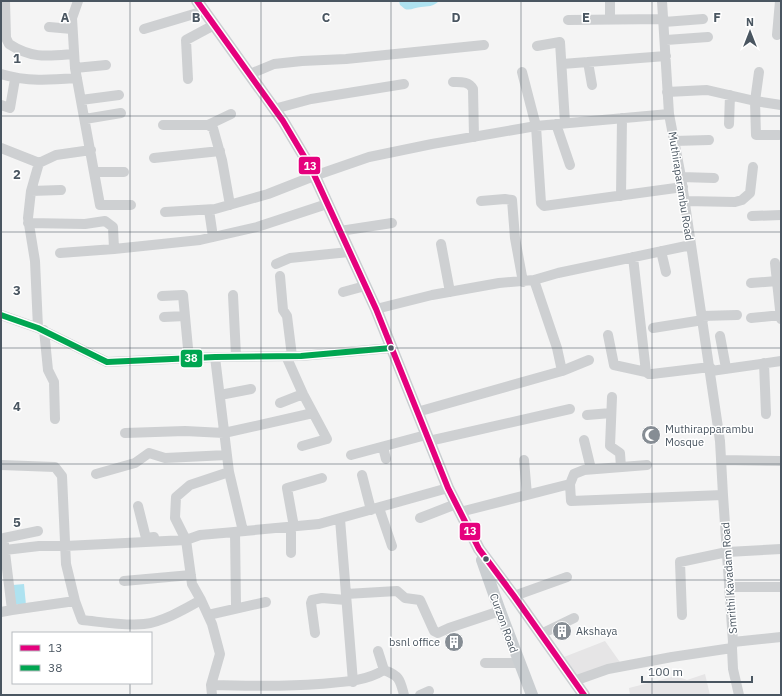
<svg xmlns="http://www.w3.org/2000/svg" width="782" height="696" viewBox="0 0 782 696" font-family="'IBM Plex Sans',sans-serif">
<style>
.education{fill:#e6e5e6}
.water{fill:#aee2f0}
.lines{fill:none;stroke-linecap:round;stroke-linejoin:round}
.minor{stroke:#ced0d2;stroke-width:10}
.major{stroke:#caced1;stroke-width:12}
.bus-1-casing{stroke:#fff;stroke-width:9}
.bus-2-casing{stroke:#fff;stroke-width:9}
.bus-1{stroke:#e5007d;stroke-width:6}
.bus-2{stroke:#00a651;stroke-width:6}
.grid{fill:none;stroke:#4a5661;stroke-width:1;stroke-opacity:0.55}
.bus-dot{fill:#4a5661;stroke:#fff;stroke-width:1.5}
.labels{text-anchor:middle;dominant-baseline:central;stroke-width:3;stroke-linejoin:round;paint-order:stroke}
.street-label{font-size:11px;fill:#4a5661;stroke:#fff}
.poi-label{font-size:11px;fill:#4a5661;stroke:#fff;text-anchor:start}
.grid-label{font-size:13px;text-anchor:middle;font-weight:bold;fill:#4a5661;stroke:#fff;stroke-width:3;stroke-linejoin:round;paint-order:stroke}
.line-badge{stroke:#fff;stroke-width:1.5}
.badge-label{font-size:11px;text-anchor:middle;font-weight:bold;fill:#fff}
</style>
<rect width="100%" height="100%" fill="#f4f4f4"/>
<path class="education" d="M605 641 622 665 576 677 564 657Z
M705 674 710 695H630L629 688 676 676 687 680Z"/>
<path class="water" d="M399 1H439C433 7 428 6 421 7 416 7 410 11 405 9 403 8 402 6 400 5Z
M24 584 26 605 15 604 13 585Z"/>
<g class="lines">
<path class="minor" d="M5 1 6 38 9 44C32 59 48 56 74 54
M78 1 72 18 75 68 100 205H131
M610 1V20
M568 20 664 19
M664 22 703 19
M49 27 72 29
M144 29 204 11
M777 35 780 1
M666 40 708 37
M537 46 560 42 565 123
M588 62 592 85
M562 64 666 56
M75 68 106 65
M522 72 536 126 541 203 544 206 683 187
M759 72 755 101 756 135H779
M1 74C27 82 51 80 77 78
M250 74 274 64 302 61 346 59 484 45
M188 79 186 40 214 25
M453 82C460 82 469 81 473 89L474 137
M667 92 707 90 755 101 781 105
M81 100 119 95
M1 105 10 108 15 79
M274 109 311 99 404 84
M85 119 121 113
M556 124 570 165
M729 124 730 95
M163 125H208L213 128 222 160 230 205
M208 125 231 114
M674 141 709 140
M1 148 39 163
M154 158 220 151
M94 172H124
M681 177 714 178
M31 191 61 190
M621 196 622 118
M481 201 505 199 512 200 515 238 523 282
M685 201 735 202 742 200 750 193 753 167
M209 210 213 237
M165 212 215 209 268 194 314 176 369 157 432 144 536 126 669 114
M752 216 781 215
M28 223 85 224 105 221 113 227 114 249
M340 231 392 223
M441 244 450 292
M661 251 666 272
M60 253 114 249 200 240 257 227 327 204
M633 257 646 372 649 374H652L710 367
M775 263 781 319
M276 264 290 258 349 252
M280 276 283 310 287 316 292 356
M751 283 777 281
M343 292 365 286
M233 295 236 356
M162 296 183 295 189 359
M376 309 432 295 499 283 534 280 558 273 691 245
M1 315 38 328 107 362 215 357 301 356 391 348
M702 316 737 315
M164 317 185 316
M751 318 781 315
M38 328 35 261 28 218 31 191 39 163 56 155 91 150
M653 328 703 320
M44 330 48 370 54 382 55 419
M608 335 614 365 646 372
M720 336 726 368
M286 356 303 394 327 439 302 446
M215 357 229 472 243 531
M764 363 766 414
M562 371 589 360
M711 371 781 361
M220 395 251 389
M612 397 610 446 620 453 621 467
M280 403 303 394
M417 412 562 371 557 348 534 280
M587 415 611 413
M125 433 185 431 224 433 313 413
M584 440 591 469
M429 441 570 409
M383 447 386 459
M351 455 426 435
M524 460 527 495
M721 460 781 461
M1 465 55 467 62 476 66 564 75 601
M96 474 135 463 149 453 165 458 227 455
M362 475 371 510
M570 484 574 474 584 470 647 465
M138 506 146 538 154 537
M379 508 392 546
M460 512 570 484 571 501 723 495
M420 518 456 504
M340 519 353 682
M291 527V553
M294 527 287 488 322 478
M235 532 236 605
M4 538 38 531
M1 544H4L12 610 75 601 82 620C102 622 125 626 144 624 163 622 185 609 201 600
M5 550 39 546H65L186 540 175 518 176 497 190 485 229 472
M124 581 191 575
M729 587H781
M346 594 397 591 405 598 420 600 434 631 438 633 449 628 500 611
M514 596 567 577
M1 612 12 610
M208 615 266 602
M682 615 680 562 727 552 781 549
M315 633 311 603 312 600 322 598 346 600
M541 634 574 618
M733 642 781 637
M732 648 733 669 739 695
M378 651 384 670
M485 663H519
M574 681 608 669 672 657 732 648 733 642 723 495 720 441 681 177 669 114 662 1
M211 685C247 686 283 687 319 684 342 682 364 682 384 670 400 676 400 680 404 695
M212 695 211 685 220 654 212 624 201 600 192 584 186 540 200 535 223 533 319 524 448 488
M420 695 429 691"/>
<path class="major" d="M197 1 283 121 311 168 376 309 448 488 479 549 514 596 584 695
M482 560 500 611 532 695"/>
<defs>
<path id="bus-1" d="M197 1 283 121 311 168 376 309 448 488 479 549 514 596 584 695"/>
<path id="bus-2" d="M1 315 38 328 107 362 215 357 301 356 391 348"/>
</defs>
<use href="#bus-1" class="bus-1-casing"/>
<use href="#bus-2" class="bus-2-casing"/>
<use href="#bus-1" class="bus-1"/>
<use href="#bus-2" class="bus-2"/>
</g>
<path class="grid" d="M130 1V633M261 1V695M391 1V695M521 1V695M652 1V695M1 116H781M1 232H781M1 348H781M1 464H781M1 580H781M130 683V695"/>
<defs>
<symbol id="mosque-disc" viewBox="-11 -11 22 22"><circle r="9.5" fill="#868d94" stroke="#fff"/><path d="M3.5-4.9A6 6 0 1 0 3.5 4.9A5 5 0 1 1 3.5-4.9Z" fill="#fff"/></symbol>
<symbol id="building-disc" viewBox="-11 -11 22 22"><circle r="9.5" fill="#868d94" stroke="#fff"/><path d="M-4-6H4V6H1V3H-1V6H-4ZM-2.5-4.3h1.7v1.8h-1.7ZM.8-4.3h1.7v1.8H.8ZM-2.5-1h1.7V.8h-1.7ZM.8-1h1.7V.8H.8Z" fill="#fff"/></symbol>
</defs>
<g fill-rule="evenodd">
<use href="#mosque-disc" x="640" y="424" width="22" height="22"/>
<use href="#building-disc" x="551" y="620" width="22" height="22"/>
<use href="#building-disc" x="443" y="631" width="22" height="22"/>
</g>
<g class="bus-dot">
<circle cx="391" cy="348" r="3.5"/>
<circle cx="486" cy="559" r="3.5"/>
</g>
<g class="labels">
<g class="street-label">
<text transform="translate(681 186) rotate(81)">Muthiraparambu Road</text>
<text transform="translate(729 578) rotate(-94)">Smrithi Kavadam Road</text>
<text transform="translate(504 623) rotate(70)">Curzon Road</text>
</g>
<g class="poi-label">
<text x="665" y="429">Muthirapparambu<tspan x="665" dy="13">Mosque</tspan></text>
<text x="576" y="631">Akshaya</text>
<text x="440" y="642" text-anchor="end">bsnl office</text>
</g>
</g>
<g class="grid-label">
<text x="65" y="22">A</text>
<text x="196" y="22">B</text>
<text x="326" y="22">C</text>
<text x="456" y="22">D</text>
<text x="586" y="22">E</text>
<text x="717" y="22">F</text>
<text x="17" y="63">1</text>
<text x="17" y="179">2</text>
<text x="17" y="295">3</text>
<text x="17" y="411">4</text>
<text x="17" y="527">5</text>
</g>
<g class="line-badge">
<rect x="298" y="156" width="23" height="19" rx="4" fill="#e5007d"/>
<rect x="180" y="349" width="23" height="19" rx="4" fill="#00a651"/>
<rect x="459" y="522" width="22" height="19" rx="4" fill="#e5007d"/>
</g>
<g class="badge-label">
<text x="310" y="170">13</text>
<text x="191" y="362">38</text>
<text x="470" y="535">13</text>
</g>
<rect width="782" height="696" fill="none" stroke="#4a5661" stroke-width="4"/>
<rect x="12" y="632" width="140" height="52" fill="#ffffff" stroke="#b7bbc0"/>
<rect x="20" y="645" width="20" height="6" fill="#e5007d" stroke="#b7bbc0"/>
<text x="48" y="652" font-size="12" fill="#4a5661">13</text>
<rect x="20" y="665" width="20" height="6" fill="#00a651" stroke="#b7bbc0"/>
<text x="48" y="672" font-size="12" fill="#4a5661">38</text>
<g transform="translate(750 32)" stroke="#ffffff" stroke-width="3" paint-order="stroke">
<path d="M0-3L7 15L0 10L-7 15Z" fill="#4a5661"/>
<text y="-6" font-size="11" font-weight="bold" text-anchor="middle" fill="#4a5661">N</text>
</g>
<path d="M642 676v6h110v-6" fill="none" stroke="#4a5661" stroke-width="2"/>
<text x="648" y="676" font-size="12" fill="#4a5661" stroke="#ffffff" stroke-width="3" paint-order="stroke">100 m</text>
</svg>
